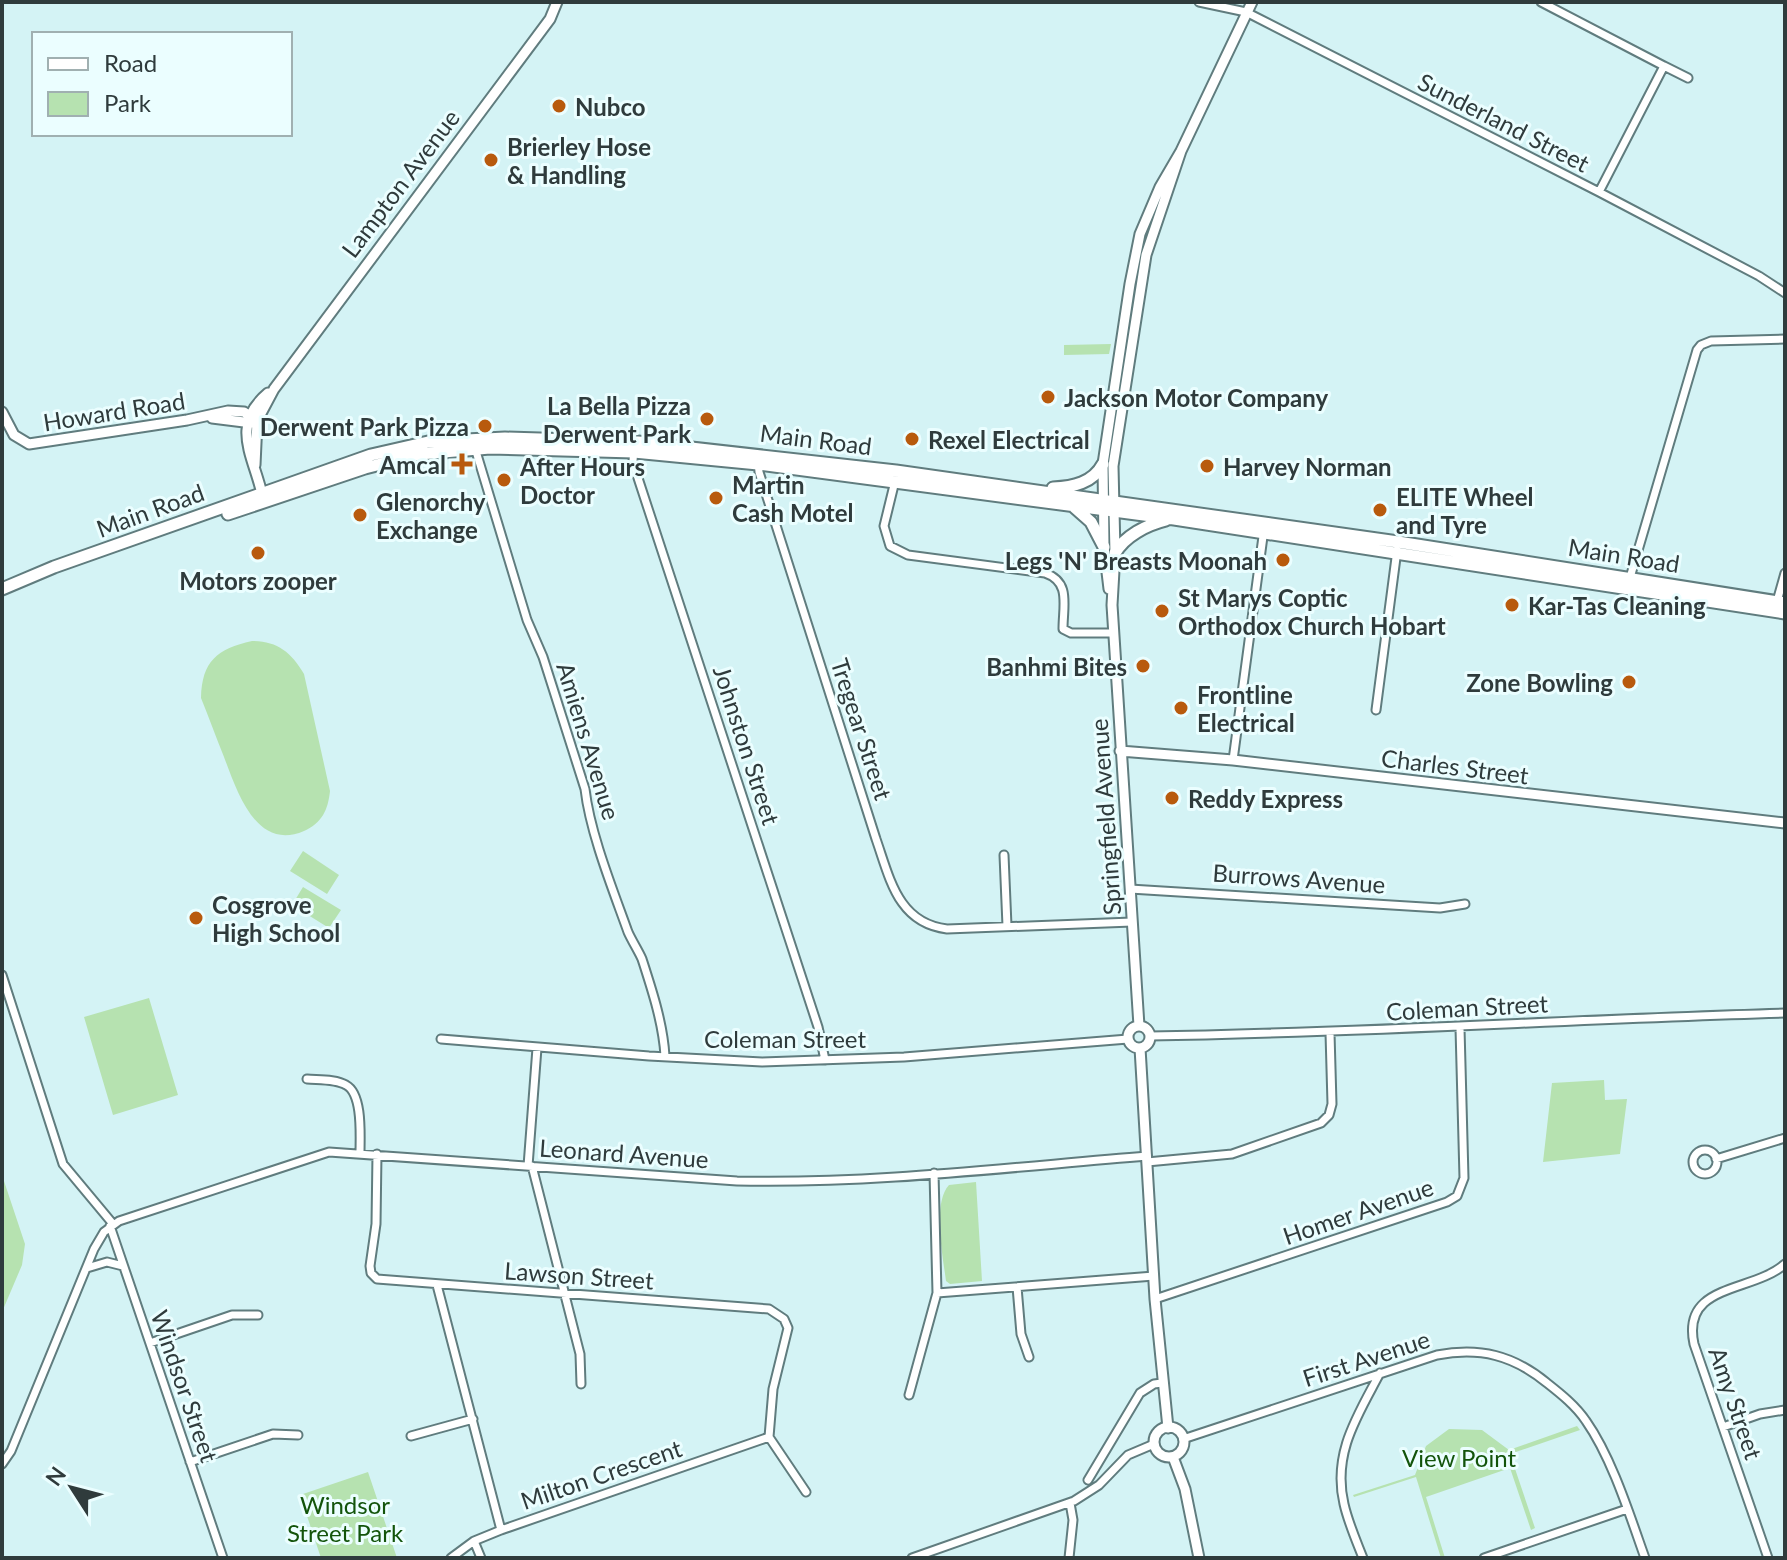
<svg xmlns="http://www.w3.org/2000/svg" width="1787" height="1560" viewBox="0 0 1787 1560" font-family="Lato,sans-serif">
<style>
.green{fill:#b6e2b0}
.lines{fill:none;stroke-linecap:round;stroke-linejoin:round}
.minor-casing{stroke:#607c7e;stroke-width:11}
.tertiary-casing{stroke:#607c7e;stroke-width:13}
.secondary-casing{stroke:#607c7e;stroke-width:15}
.minor{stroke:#fff;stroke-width:7}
.tertiary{stroke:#fff;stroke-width:9}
.secondary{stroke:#fff;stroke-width:11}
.poi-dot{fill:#b85a0d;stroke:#ebfeff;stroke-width:3}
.labels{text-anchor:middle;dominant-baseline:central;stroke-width:6;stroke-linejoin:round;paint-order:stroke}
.poi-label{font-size:24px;font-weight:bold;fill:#2f3b3c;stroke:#ebfeff;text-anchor:start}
.street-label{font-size:24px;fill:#2f3b3c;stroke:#ebfeff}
.park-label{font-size:24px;fill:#13540b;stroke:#ebfeff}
</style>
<rect width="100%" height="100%" fill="#d4f3f5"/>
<path class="green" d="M1111 344 1109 354 1064 355V345Z
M252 641C277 641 291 652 304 674L330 791C328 810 322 823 304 831 256 852 237 791 224 757 216 737 209 718 201 698 202 661 217 649 252 641Z
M303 851 339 875 327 894 290 871Z
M303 887 341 910 329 928 292 905Z
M149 998 178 1095 113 1115 84 1017Z
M1604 1080 1605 1100 1627 1099 1620 1154 1543 1162 1552 1083Z
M2 1181H4L25 1244 22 1265 2 1312Z
M976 1182 982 1281 950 1284 946 1281C943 1257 932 1203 949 1185Z
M1577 1426 1580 1430 1510 1454 1535 1528 1531 1530 1510 1468 1426 1497 1445 1558H1441L1416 1477 1354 1497 1353 1495 1415 1475 1426 1446 1449 1429 1482 1430 1509 1450Z
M368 1472 397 1558H321L300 1495Z"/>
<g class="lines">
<defs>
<path id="minor" d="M1199 2 1246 12 1599 192 1759 276 1785 293
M1541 2 1664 66 1599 192
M1664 66 1688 78
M475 448 527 620 543 657 585 789C590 833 613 890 628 932 632 941 638 950 642 959 652 990 663 1023 665 1056
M634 448 633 461 638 478 818 1027 825 1060
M758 460 759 472 876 839C890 879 898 923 947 929L1132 922
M895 481 884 526 890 546 908 555 1045 573C1071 582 1063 605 1063 629L1071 633H1114
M1629 581 1697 350 1701 345 1711 341 1785 339
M1776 605 1785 573
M1376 710 1397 550
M1233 760 1264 529
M1004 855 1007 926
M1130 889 1440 908 1465 904
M2 975 63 1164 113 1224
M1150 1036C1362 1033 1573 1019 1785 1013
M441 1039 649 1056 762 1062 904 1057 1128 1039
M307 1079C319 1080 336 1079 346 1085 363 1094 360 1136 360 1153
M1693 1162a12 12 0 1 1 24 0a12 12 0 1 1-24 0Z
M377 1154 376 1224 370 1266 371 1273 377 1279 769 1309 784 1319 788 1328 773 1389 769 1437 501 1530 474 1541 451 1558
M1716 1159 1785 1138
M1147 1162 1232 1154 1321 1123 1329 1115 1332 1104 1330 1033
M528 1166 537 1048
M532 1166 580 1354 581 1384
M110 1226 223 1558
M87 1268 107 1262 123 1266
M437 1285 501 1530
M1017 1287 1021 1334 1029 1357
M937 1293 1154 1276
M1155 1299 1447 1202 1457 1196 1464 1178 1460 1028
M150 1343 232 1315H258
M909 1395 937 1293 934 1173
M1723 1427 1760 1414 1785 1410
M411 1436 473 1419
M769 1437 806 1492
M1183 1439 1437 1355C1480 1347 1513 1355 1547 1383 1561 1394 1576 1406 1586 1421 1612 1458 1630 1516 1645 1558
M190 1462 273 1434 298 1435
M2 1464 11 1451 94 1249 104 1232 119 1221 329 1152 737 1181C874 1184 1011 1167 1147 1156
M1088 1480 1140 1393 1154 1384 1162 1383
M474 1541 481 1558
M912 1558 1074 1501 1099 1485 1128 1455 1154 1444
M1069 1558 1073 1520 1070 1503
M1363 1558C1356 1540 1348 1522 1344 1504 1332 1453 1358 1415 1380 1373
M1484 1558 1627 1509
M1768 1558 1694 1344C1681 1283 1752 1293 1785 1264"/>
<path id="tertiary" d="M2 412 14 435 29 444 187 420 228 411 244 412 257 421
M212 418 252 423
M255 465 257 421 274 389 550 19 557 2
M262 494C253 455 230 425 268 393
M1109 589 1104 547 1103 464 1130 284 1140 234 1160 187 1181 151 1252 2
M1120 751 1233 760 1785 823
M1139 1026 1112 605 1115 553 1113 466 1146 255 1181 151
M1128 1037a11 11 0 1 1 22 0a11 11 0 1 1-22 0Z
M1140 1048 1155 1299 1168 1428
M1154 1442a15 15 0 1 1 30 0a15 15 0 1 1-30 0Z
M1173 1457 1185 1489 1199 1558"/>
<path id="secondary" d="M1053 488C1073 487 1093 483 1103 464
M1074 507 1091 522 1104 547
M228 514 365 468 420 454 490 448 634 452 758 464 1174 519 1785 613
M1115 553C1125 536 1146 525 1166 520
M2 589 54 567 371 455 428 442 505 438 638 442 896 471 1398 542 1785 603"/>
</defs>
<use href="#minor" class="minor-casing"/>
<use href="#tertiary" class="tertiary-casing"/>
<use href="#secondary" class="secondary-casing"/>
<use href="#minor" class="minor"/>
<use href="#tertiary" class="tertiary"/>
<use href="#secondary" class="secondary"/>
</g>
<g class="poi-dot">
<circle cx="559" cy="106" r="8"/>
<circle cx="491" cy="160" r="8"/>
<circle cx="1048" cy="397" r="8"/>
<circle cx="707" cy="419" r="8"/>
<circle cx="485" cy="426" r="8"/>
<circle cx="912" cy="439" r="8"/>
<path d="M458 452h8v8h8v8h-8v8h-8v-8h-8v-8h8z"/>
<circle cx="1207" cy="466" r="8"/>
<circle cx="504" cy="480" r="8"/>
<circle cx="716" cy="498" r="8"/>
<circle cx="1380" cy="510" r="8"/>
<circle cx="360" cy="515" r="8"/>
<circle cx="258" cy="553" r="8"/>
<circle cx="1283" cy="560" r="8"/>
<circle cx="1512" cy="605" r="8"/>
<circle cx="1162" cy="611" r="8"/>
<circle cx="1143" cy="666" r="8"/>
<circle cx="1629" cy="682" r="8"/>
<circle cx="1181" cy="708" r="8"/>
<circle cx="1172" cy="798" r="8"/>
<circle cx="196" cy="918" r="8"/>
</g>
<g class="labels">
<g class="poi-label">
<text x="575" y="106">Nubco</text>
<text x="507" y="146">Brierley Hose<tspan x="507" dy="28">&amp; Handling</tspan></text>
<text x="1064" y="397">Jackson Motor Company</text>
<text x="691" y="405" text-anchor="end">La Bella Pizza<tspan x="691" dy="28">Derwent Park</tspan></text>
<text x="469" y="426" text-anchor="end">Derwent Park Pizza</text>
<text x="928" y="439">Rexel Electrical</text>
<text x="446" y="464" text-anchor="end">Amcal</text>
<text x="520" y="466">After Hours<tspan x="520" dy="28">Doctor</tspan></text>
<text x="1223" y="466">Harvey Norman</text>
<text x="732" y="484">Martin<tspan x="732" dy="28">Cash Motel</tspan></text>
<text x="1396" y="496">ELITE Wheel<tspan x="1396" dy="28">and Tyre</tspan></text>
<text x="376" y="501">Glenorchy<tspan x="376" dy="28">Exchange</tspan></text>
<text x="1267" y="560" text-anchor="end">Legs 'N' Breasts Moonah</text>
<text x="258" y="580" text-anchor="middle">Motors zooper</text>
<text x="1178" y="597">St Marys Coptic<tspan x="1178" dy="28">Orthodox Church Hobart</tspan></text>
<text x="1528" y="605">Kar-Tas Cleaning</text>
<text x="1127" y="666" text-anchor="end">Banhmi Bites</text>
<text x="1613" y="682" text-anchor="end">Zone Bowling</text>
<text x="1197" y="694">Frontline<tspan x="1197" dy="28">Electrical</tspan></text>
<text x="1188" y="798">Reddy Express</text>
<text x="212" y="904">Cosgrove<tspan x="212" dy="28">High School</tspan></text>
</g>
<g class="street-label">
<text transform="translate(1504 122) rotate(27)">Sunderland Street</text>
<text transform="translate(400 183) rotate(-53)">Lampton Avenue</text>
<text transform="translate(114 411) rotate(-9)">Howard Road</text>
<text transform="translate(816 439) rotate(7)">Main Road</text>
<text transform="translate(150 510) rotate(-20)">Main Road</text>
<text transform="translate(1624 555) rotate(9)">Main Road</text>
<text transform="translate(862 729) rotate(72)">Tregear Street</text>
<text transform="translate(589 741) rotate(73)">Amiens Avenue</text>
<text transform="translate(747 745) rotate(72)">Johnston Street</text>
<text transform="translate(1455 766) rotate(7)">Charles Street</text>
<text transform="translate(1105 817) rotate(-94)">Springfield Avenue</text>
<text transform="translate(1299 878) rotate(4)">Burrows Avenue</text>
<text transform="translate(1467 1007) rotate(-3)">Coleman Street</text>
<text x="785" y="1038">Coleman Street</text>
<text transform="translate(624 1153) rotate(4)">Leonard Avenue</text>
<text transform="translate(1358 1211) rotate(-19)">Homer Avenue</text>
<text transform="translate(579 1275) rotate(4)">Lawson Street</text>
<text transform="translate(1366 1358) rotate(-18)">First Avenue</text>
<text transform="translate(185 1386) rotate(71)">Windsor Street</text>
<text transform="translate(1736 1403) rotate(71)">Amy Street</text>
<text transform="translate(601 1474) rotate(-19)">Milton Crescent</text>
</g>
<g class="park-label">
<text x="1459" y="1457">View Point</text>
<text x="345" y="1504">Windsor<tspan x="345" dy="28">Street Park</tspan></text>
</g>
</g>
<rect width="1787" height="1560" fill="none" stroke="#2f3b3c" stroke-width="8"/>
<rect x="32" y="32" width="260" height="104" fill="#ebfeff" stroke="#a0b0b1" stroke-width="2"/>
<rect x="48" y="58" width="40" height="12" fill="#ffffff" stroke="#a0b0b1" stroke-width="2"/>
<text x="104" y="72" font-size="24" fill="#2f3b3c">Road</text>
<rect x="48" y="92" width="40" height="24" fill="#b6e2b0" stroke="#a0b0b1" stroke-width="2"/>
<text x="104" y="112" font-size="24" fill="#2f3b3c">Park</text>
<g transform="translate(72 1488) rotate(306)" stroke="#ebfeff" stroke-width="6" paint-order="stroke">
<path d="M0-6L14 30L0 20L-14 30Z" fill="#2f3b3c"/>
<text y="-12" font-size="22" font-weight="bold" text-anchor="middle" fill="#2f3b3c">N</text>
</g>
</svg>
